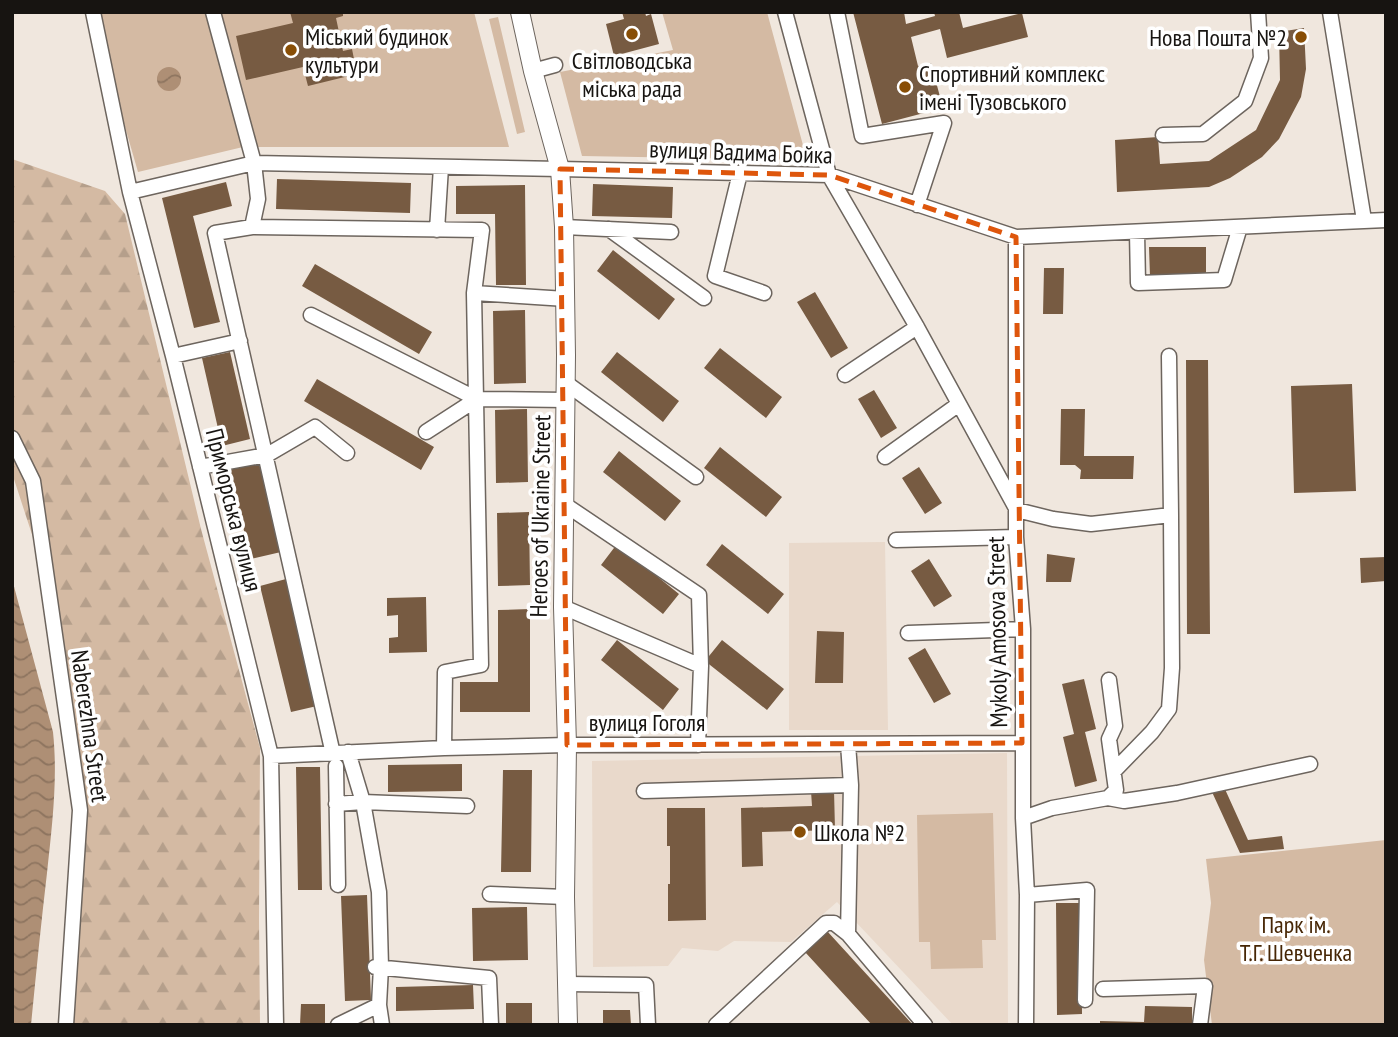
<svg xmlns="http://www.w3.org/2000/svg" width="1398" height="1037" viewBox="0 0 1398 1037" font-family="'PT Sans Narrow',sans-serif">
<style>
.built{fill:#e9d9cb}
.green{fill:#d4baa3}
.forest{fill:url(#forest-firs)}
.water{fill:url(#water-waves)}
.building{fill:#775b42}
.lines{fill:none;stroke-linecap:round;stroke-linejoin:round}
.minor-casing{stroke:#6d655e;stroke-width:17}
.major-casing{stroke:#6d655e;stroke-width:20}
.minor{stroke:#fff;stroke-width:14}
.major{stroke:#fff;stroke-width:18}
.marked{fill:none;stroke:#de560c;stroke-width:5;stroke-dasharray:14 9;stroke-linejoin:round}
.poi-dot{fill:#884e06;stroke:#fff;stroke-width:2.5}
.labels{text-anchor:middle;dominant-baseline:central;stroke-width:7;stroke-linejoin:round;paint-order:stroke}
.poi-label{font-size:24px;fill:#171411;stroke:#fff;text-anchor:start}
.street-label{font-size:24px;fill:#171411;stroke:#fff}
.park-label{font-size:24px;fill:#462605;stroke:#fff}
</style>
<defs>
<pattern id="forest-firs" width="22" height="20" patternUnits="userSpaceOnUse" patternTransform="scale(1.75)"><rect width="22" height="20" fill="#d4baa3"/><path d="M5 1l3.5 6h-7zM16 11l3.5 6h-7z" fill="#b59f8b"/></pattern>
<pattern id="water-waves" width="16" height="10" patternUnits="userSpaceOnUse" patternTransform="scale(1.75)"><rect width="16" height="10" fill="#ae8f75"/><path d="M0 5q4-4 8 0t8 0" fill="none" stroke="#8d745f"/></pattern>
</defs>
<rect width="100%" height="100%" fill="#f0e7de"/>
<path class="built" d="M885 542 888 730H789V543Z
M1007 753 1008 1024 953 1025 837 902 791 942 734 941 718 951 682 948 668 966 593 967 592 761Z"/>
<path class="green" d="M92 12H474L509 147H243L138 172Z
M662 12H767L807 160 582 156 560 72 673 50Z
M498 17 525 132 517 134 489 19Z
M993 813 996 940H982L983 968 931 969 930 942H919L917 815Z
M1386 840V1025H1212L1204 960 1211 903 1206 859Z"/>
<path class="forest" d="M12 159 105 191 125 214 201 529 260 748 259 919 260 1025H58L86 809 38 553 12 473Z"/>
<path class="water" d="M157 79a12 12 0 1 1 24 0a12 12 0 1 1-24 0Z
M12 579 53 732C58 779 52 826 47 873 41 924 36 974 31 1025H12Z"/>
<path class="building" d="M290 12H343V16L336 18 343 51 352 49 357 74 308 86 303 67 246 80 236 36 293 23Z
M622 12H645L646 16 651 14 659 44 614 56 606 24 624 19Z
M853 12H904L906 24 935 16 934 12H959L963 28 1022 13 1028 37 947 58 940 29 911 37 918 66 931 63 943 108 882 124Z
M1304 28 1306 69 1301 97 1279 139 1262 157 1230 178 1209 187 1117 192 1115 140 1158 137 1160 164 1209 161 1256 130 1280 80 1279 32Z
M277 179 411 183 410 213 276 209Z
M226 182 232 206 193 216 220 322 194 328 162 198Z
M593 184 673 187 672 218 592 216Z
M525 185 526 285H496L495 214H456V186Z
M1149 247H1206V276H1150Z
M613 250 675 299 659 320 597 271Z
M315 264 432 332 419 354 302 286Z
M1044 268H1064L1063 314H1043Z
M815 292 848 348 831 358 797 302Z
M525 310 526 383 494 384 493 311Z
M720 348 782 397 766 418 704 368Z
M230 352 250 439 222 446 202 358Z
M617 352 679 401 663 422 601 372Z
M1186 360H1208L1210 634H1187Z
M317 379 434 447 421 470 304 401Z
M1352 384 1356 491 1294 493 1291 386Z
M874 390 897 428 881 438 858 399Z
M527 409 528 482 496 483 495 410Z
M1061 409H1085L1084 456H1134L1133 479H1080L1081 470 1075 465H1060Z
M720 447 782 497 766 517 704 468Z
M619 451 681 501 665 521 603 472Z
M259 463 281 552 251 559 229 470Z
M919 467 942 503 925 514 902 478Z
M529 512 530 585 498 586 497 513Z
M617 544 679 594 663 614 601 565Z
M722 544 784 594 768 614 706 565Z
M1047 554 1075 558 1071 582H1046Z
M1386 557V581L1361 583 1360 558Z
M929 559 952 596 934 607 911 571Z
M286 579 317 706 291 712 260 586Z
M426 597 427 652 389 653V638L398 637V615L387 616V598Z
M530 609V712H460V682H498V610Z
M817 631 844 632 843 683H815Z
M617 640 679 689 663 710 601 660Z
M722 640 784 689 767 710 705 661Z
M925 648 951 694 934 703 908 658Z
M1084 679 1096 729 1085 732 1097 781 1075 787 1063 737 1074 734 1062 684Z
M462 764V791L388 792V765Z
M296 767H320L322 890H298Z
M503 770H532L531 872H501Z
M1224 787 1248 840 1282 836 1284 849 1240 853 1212 792Z
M834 790 835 830 762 832 763 866 742 867 741 808 812 806 811 791Z
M667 808H705L706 920 668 921V884H670V846H667Z
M367 895 371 1000 345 1001 341 896Z
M1056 903H1081L1082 1014 1057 1015Z
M527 907 528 960 473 961 472 908Z
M827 931 913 1025H872L805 952Z
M473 985 474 1009 396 1011V987Z
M506 1003H532V1025H506Z
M301 1004H325V1025H300Z
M1145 1006 1192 1007V1025H1100V1021L1144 1022Z
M603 1010H630L631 1025H603Z"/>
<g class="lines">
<defs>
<path id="minor" d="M93 12 130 192 173 356 271 756 276 1025
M213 12 254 163 258 199 252 227 215 233 333 754
M785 12 829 175 917 327 1017 510 1053 519 1091 524 1171 515 1169 356
M837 12 862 136 944 123 917 205
M1330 12 1364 220
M533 71 555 65
M1163 135 1203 134 1245 101 1261 58 1258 12
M740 173 715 276 764 293
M130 192 254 163 560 169 829 175 1016 237 1386 220
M252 227 482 230 474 293 566 299
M564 227 671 232
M609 229 704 298
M437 230 441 167
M1137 232 1138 283 1224 280 1240 227
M1016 237V537L1023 629V818L1027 895 1026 1025
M311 315 477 399 566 400
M173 356 240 341
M845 375 917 327
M566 383 696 477
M426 432 477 399
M12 438 33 481 80 810 66 1025
M885 457 959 404
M200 467 267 455 315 427 347 453
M564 504 699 595 701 666 698 745
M896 540 1016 537
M563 607 701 666
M908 633 1023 629
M848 744 851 785 848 934
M444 748 445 672 481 665 474 293
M348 752 363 802 379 892 381 967 379 1005 382 1025
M271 756 444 748 567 745 1022 743
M336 766 338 885
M1114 771 1152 732 1169 709 1172 668 1171 515
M644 791 851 785
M1108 798 1124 801 1177 793 1310 764
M336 804 363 802 467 806
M1023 818 1052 808 1108 798 1116 790 1109 739 1115 726 1109 680
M490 894 565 897
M1027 895 1087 890 1085 1000
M375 967 489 978 491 1025
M567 984 646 985 648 1025
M1103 989 1205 986 1200 1025
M338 1025 379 1005
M716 1025 826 923H834L848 934 925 1025"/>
<path id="major" d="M520 12 533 71 560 169 564 227 566 355 563 607 567 745 565 897 568 1025"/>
</defs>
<use href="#minor" class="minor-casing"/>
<use href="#major" class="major-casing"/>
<use href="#minor" class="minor"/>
<use href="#major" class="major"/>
</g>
<path class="marked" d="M560 169 829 175 1016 237 1022 743 567 745Z"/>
<g class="poi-dot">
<circle cx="632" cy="34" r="7"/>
<circle cx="1301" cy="37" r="7"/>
<circle cx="291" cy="50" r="7"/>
<circle cx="905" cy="87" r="7"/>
<circle cx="800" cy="832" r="7"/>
</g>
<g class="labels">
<g class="poi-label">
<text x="305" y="36">Міський будинок<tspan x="305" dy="28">культури</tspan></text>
<text x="1287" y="37" text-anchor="end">Нова Пошта №2</text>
<text x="632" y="60" text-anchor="middle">Світловодська<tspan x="632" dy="28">міська рада</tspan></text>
<text x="919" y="73">Спортивний комплекс<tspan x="919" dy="28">імені Тузовського</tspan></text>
<text x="814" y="832">Школа №2</text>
</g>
<g class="street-label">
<text transform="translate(741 152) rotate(2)">вулиця Вадима Бойка</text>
<text transform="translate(234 510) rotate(76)">Приморська вулиця</text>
<text transform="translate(540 516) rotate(-89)">Heroes of Ukraine Street</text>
<text transform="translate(997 632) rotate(-91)">Mykoly Amosova Street</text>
<text x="647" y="722">вулиця Гоголя</text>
<text transform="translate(90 726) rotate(82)">Naberezhna Street</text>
</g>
<g class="park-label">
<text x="1296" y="924">Парк ім.<tspan x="1296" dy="28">Т.Г. Шевченка</tspan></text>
</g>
</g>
<rect width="1398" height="1037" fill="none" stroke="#171411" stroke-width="28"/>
</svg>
